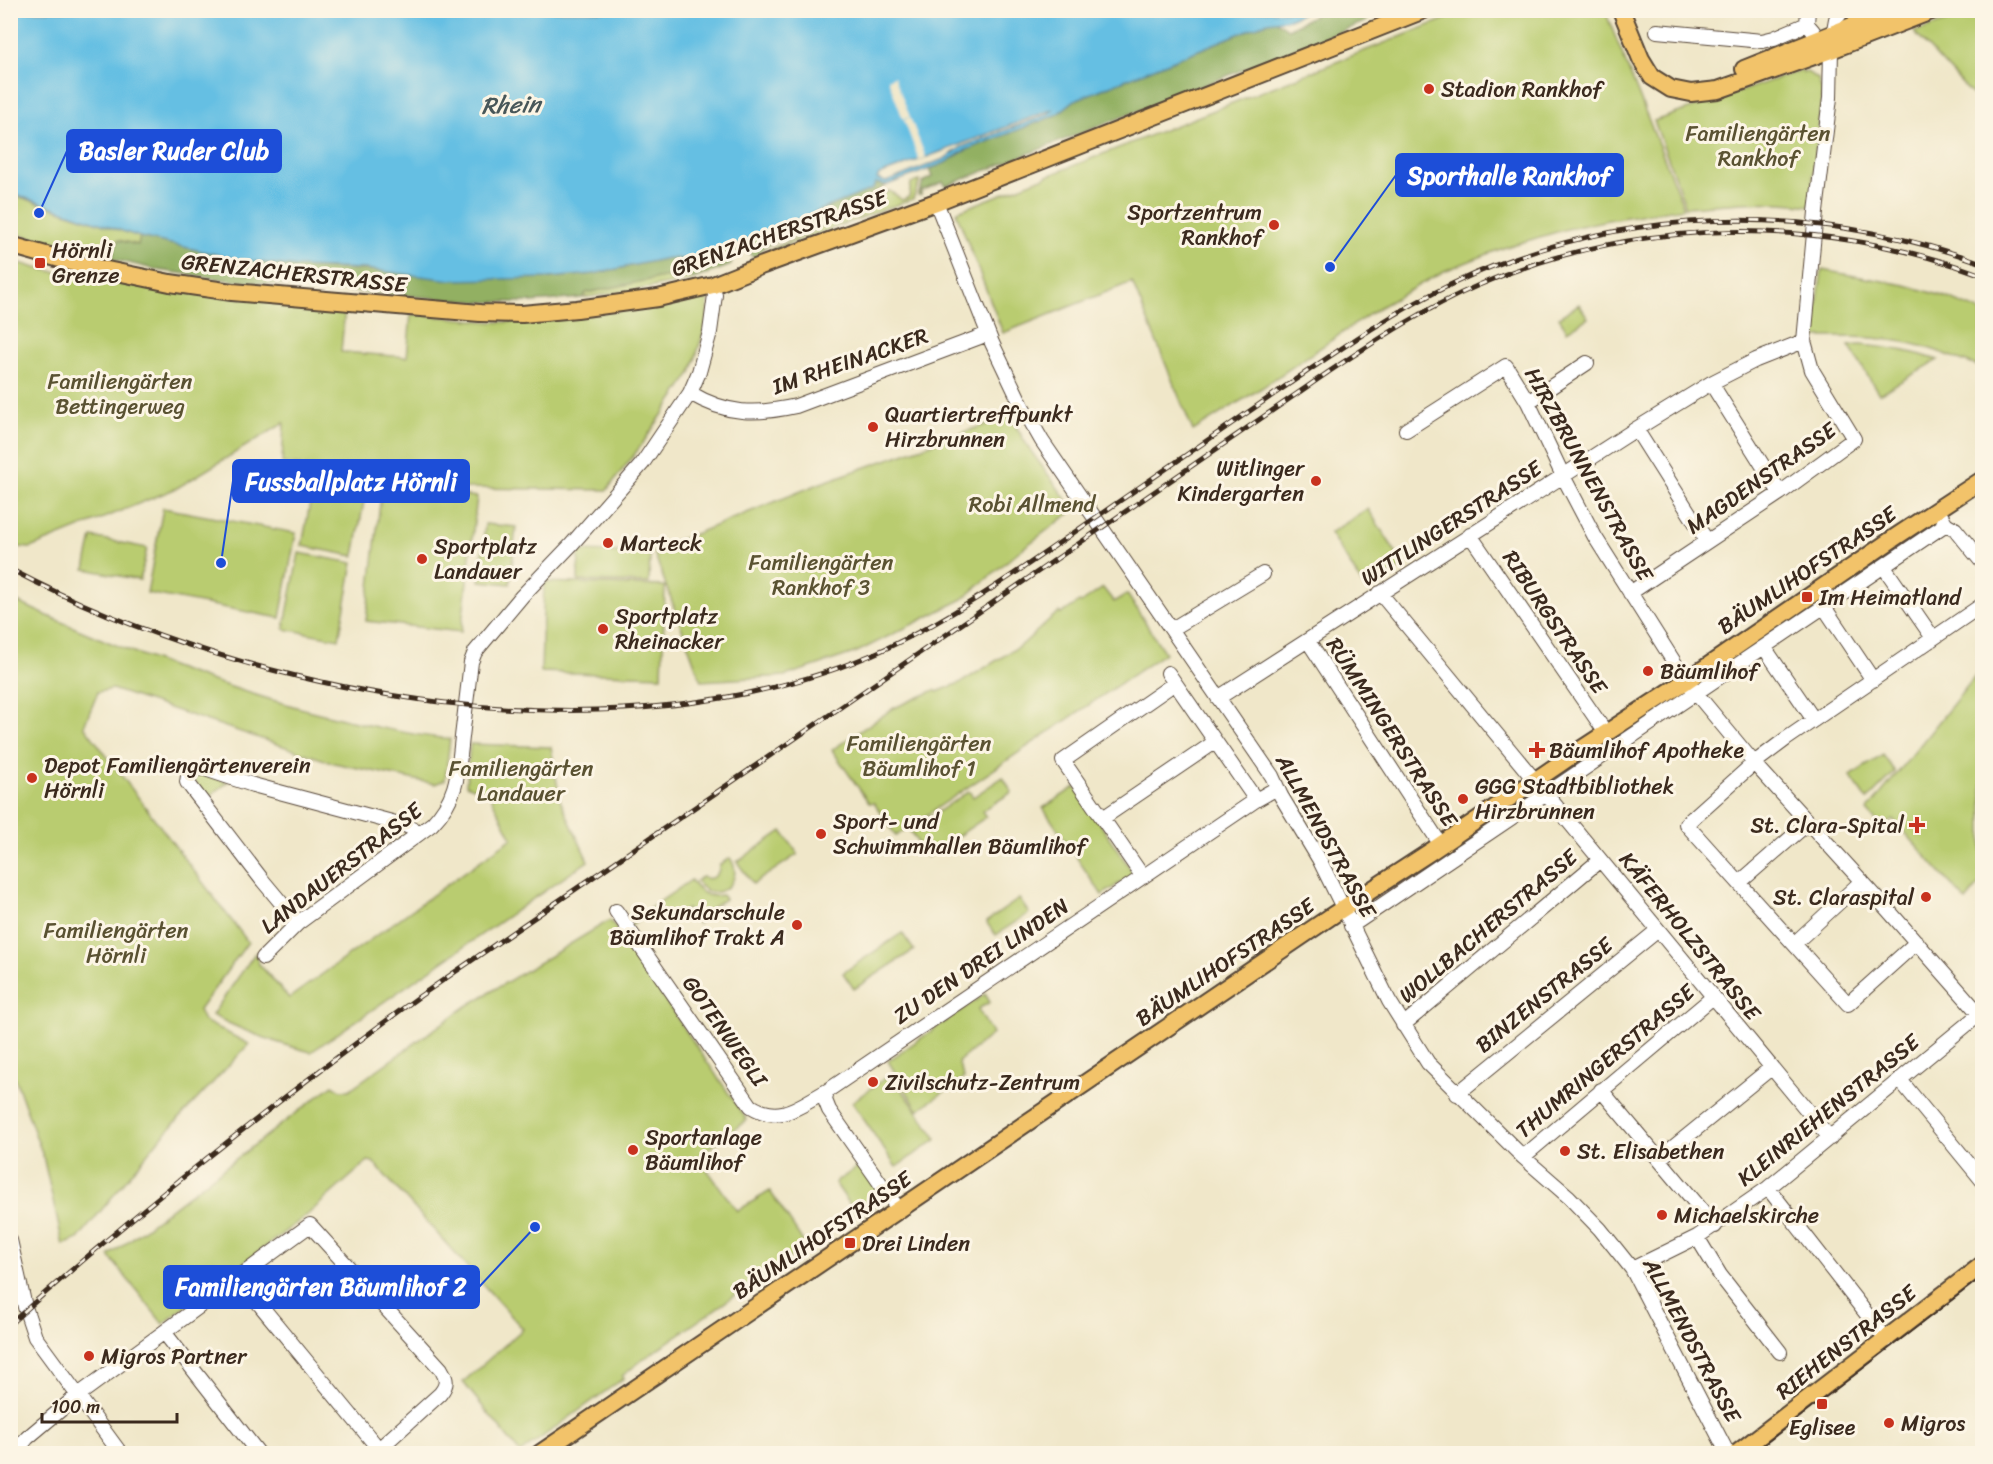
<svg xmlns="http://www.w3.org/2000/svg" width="1993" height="1464" viewBox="0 0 1993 1464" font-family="Sriracha,sans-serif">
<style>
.green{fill:#b9cc70;stroke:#7a7b47;stroke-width:1.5}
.forest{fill:#92b062;stroke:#666d40;stroke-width:1.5}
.water{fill:#65bfe3;stroke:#507480;stroke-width:1.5;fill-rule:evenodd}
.pier{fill:#f0e7c9}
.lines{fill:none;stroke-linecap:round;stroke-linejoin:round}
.minor-casing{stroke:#564638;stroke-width:16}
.major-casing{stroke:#564638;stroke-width:20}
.minor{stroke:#fff;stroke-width:14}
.major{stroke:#f2c36a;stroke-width:16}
.tram{stroke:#3b2a1e;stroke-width:1.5}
.rail-casing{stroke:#3b2a1e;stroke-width:5}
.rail{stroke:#fcf5e5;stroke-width:3;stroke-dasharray:9;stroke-linecap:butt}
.poi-dot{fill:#c8321e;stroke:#fcf5e5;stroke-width:2}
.labels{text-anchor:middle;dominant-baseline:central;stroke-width:6;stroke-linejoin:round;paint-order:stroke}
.poi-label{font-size:22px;fill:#3b2a1e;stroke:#fcf5e5;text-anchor:start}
.park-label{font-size:22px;fill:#5a5232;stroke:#fcf5e5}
.street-label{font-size:22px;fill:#3b2a1e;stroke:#fcf5e5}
.water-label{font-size:24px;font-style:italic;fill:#485759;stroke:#fcf5e5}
.leader{fill:none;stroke:#1d4ed8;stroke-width:2}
.callout-dot{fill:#1d4ed8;stroke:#fcf5e5;stroke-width:2}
.callout{fill:#1d4ed8;stroke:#1d4ed8;stroke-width:2}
.callout-label{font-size:24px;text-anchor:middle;font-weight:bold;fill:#fff}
</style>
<rect width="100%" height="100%" fill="#fcf5e5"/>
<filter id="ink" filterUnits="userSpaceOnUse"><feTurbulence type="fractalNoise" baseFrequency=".0167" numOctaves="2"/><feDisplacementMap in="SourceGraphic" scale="12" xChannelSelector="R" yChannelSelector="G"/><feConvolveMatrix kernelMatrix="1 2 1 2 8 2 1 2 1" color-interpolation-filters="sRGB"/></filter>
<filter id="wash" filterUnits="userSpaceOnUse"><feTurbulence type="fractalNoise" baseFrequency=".008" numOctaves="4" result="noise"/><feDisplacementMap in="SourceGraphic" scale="24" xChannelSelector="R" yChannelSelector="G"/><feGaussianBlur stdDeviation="1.35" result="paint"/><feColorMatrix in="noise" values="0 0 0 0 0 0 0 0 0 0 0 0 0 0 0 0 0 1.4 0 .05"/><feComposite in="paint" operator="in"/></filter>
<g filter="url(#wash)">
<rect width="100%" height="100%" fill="#f0e7c9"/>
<path class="green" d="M1468 10 1605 11 1684 208 1608 220 1567 229 1506 247 1444 271 1380 307 1263 387 1193 431 1132 282 1003 333 956 212Z
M1980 11 1982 16V105L1914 32Z
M1802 70 1803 73 1807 72 1818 79 1822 91 1810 206C1769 199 1727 204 1686 207L1654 121Z
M920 181 913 199 768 252 770 249C813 233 847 216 886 192L890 191 902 200 909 197 911 183Z
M11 194 140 237 138 245 118 240 111 259 11 232Z
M10 260 36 268 79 277 80 273 164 290 166 294H169L172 291 345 308 341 352 407 357 411 314 493 322H525L668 305 700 298 708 301 707 320 691 373 640 447 607 490 466 488 282 463 284 423 177 488 30 548 19 547 10 543Z
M1822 270 1905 285 1943 296 1982 312V364L1978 366C1959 360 1940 351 1921 346 1886 336 1850 337 1815 337L1813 334Z
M690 275 693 279 643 289 582 298 586 293 663 277Z
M1579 304 1588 318 1567 331 1559 317Z
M1860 345C1887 347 1912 351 1938 360L1879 394 1849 346Z
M1010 416 1028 447 1074 510 1018 552 963 599 857 652 785 676 701 681 652 547 685 538 821 483Z
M382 486 477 497 461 632 366 621Z
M312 492 364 501 354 556 302 546Z
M163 508 296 533 280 618 147 593Z
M1368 509 1404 565 1366 590 1330 533Z
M485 524 516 527 510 584 480 581Z
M92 537 147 548 140 580 85 569Z
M579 551 650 553 649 583 578 581Z
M299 553 353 563 339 639 284 629Z
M544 582 665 586 662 676 541 672Z
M1103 588 1114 602 1127 594 1165 653 896 836 874 803H869L832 750 894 708 935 690 937 692 962 682 1023 644 1050 619 1059 612 1061 614 1079 602 1081 603Z
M11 599C106 644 205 682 307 710 354 722 401 734 450 739L445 780 435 784 334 763 112 689 98 692 84 726 248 942 199 1010 204 1021 249 1044 157 1142 78 1239 63 1245 43 1156 11 1067Z
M1982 668V881L1966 901 1893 819 1882 827 1867 811Z
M470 744 551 747 560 800 588 861 311 1052C274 1043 245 1032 212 1015L255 953 259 964 289 998 512 838 489 794 466 785Z
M1883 755 1895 772 1867 800 1850 776Z
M199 773 228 782 205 800 194 780Z
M1003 777 1012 792 982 811 986 817 927 857 910 831 969 791 973 797Z
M1075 787 1134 874 1102 895 1043 808Z
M782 831 798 854 753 884 737 862Z
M730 858C747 882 714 907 696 881L702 877C711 881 720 876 719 865Z
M691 880C698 892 708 898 722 895L725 899 701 915 698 924 687 909 668 921 658 906 631 926 632 921Z
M1019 899 1029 913 996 935 986 922Z
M610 920 747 1120 698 1157 737 1211 770 1191 806 1246 645 1358 622 1376 624 1378 520 1453 463 1382 523 1329 373 1162 368 1161 307 1215 163 1324 109 1256 333 1085 341 1090H349L467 1006Z
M902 933 914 950 854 989 843 973Z
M985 994 990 1002 978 1009 992 1034 958 1062 964 1078 918 1110 888 1061Z
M891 1074 937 1139 896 1167 852 1102Z
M860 1165 884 1199 858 1216 835 1183Z"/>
<path class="forest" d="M1322 11H1376L1367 16V21L946 186 943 182 921 191V195H918L923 182 932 177 929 169 945 163 964 151 1056 115 1075 100 1268 22 1275 20 1288 29Z
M875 183 887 185C853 206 820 225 782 239 772 243 761 245 757 257L753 258 747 250 732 256 731 265 693 279 690 275 663 277 586 293 582 298 532 302H481L234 281 158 270 112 259 118 240 138 245 140 237 237 259 297 267 549 278 593 274 668 258 687 259Z"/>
<path class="water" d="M10 11H1308L1289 19 1268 22 1075 100 1056 115 964 151 945 163 887 185 875 183 873 189 706 256 687 259 668 258 593 274 549 278 451 280 365 269 297 267 237 259 140 237 11 193ZM1054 109 1048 114 1038 118 962 147 944 159 886 182 877 179 879 175Z"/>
<path class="pier" d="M894 76 926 158 919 160 904 120 910 117 903 119 888 79Z"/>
</g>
<g filter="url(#ink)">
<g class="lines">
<defs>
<path id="minor" d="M1808 10 1807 24 1813 31
M1657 31 1762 41 1774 38 1807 24
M1833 35 1836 19 1843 10
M936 202 992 343 1022 406 1042 441 1272 776 1281 796 1319 859 1389 1001 1428 1063 1523 1157 1569 1197 1600 1229 1632 1269 1728 1454
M1711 383 1780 493
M690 393C727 415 756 415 796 406L988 334
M1528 402 1587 363
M1636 429 1707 541
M1406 430 1506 366 1528 402 1563 476 1595 537 1686 681 1754 763 1888 910 1982 1017
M1946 524 1955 529 1982 562
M1470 535 1606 733
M1884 567 1933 638
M1380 593 1830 1138
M1630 593 1780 493 1854 439 1812 370 1804 341 1816 212 1830 98 1831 50
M1824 607 1873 680
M1172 629 1263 574
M1308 641 1441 845
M1764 647 1814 720
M1168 673 1256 800
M1218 698 1636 429 1711 383 1756 360 1804 341
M1103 818 1215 742
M1143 877 1063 761 1175 683
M1739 883 1808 823
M616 911 751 1106C781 1125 800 1105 827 1091L1256 800 1277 788
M298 923 263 881 193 790 187 782 189 771 196 768 205 769 253 785 407 826 419 832
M1351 926 1946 524 1937 509
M1917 942 1848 1004 1686 824 1754 763 1786 739 1982 605
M1794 944 1862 881
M263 958 298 923 432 824C458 797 458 773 462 737 465 712 468 687 471 662L475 652 522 596 571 545 642 464 690 393 699 372 710 332 715 295 713 285
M1403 1025 1600 860
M1900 1080 1982 1180
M1601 1090 1715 1226
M827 1091 825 1100 829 1110 899 1210
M1457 1094 1658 930
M1523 1157 1713 997
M1659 1159 1771 1068
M1768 1188 1887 1340
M1697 1237 1720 1275 1780 1352
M10 1240 25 1307 35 1337 121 1454
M1632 1269 1697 1237 1768 1188 1982 1012
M237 1277 383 1454
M164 1332 259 1454
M14 1454 27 1438 77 1396 310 1225 441 1369C447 1379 448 1384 440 1394L379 1449"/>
<path id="major" d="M1621 10 1641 59 1652 77 1671 89 1691 93 1718 90 1831 50 1934 10
M1744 69 1892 10
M10 245 78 264 170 283 232 292 362 303 480 313 522 314 577 309 658 298 713 285 763 265 936 202 1424 10
M539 1454 1333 915 1433 850 1574 754 1686 681 1897 536 1982 480
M1736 1454 1982 1265"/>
</defs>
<use href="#minor" class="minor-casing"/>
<use href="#major" class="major-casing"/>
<use href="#minor" class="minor"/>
<use href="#major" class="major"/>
<path class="tram" d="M1752 1454 1982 1277"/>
<defs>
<path id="rail" d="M10 569C257 700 626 768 887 648 962 613 1028 564 1095 518 1157 475 1218 433 1280 390 1336 352 1391 313 1452 284 1619 205 1810 201 1982 263
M10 1324C141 1207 279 1099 420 996L1330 371C1378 339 1426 308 1479 285 1639 216 1820 215 1982 275"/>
</defs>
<use href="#rail" class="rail-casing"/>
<use href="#rail" class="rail"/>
</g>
</g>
<g class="poi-dot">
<circle cx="1429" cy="89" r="6"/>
<circle cx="1274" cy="225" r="6"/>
<rect x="34" y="257" width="12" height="12" rx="3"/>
<circle cx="873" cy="427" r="6"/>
<circle cx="1316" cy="481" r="6"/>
<circle cx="608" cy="543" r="6"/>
<circle cx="422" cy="559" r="6"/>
<rect x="1801" y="591" width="12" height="12" rx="3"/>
<circle cx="603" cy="629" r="6"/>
<circle cx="1648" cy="671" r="6"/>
<path d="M1534 741h6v6h6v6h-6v6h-6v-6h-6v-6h6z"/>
<circle cx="32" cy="778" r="6"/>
<circle cx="1463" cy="799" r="6"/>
<path d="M1914 816h6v6h6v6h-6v6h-6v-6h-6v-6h6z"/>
<circle cx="821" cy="834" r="6"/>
<circle cx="1926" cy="897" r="6"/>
<circle cx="797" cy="925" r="6"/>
<circle cx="873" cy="1082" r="6"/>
<circle cx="633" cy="1150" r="6"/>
<circle cx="1565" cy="1151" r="6"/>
<circle cx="1662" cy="1215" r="6"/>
<rect x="844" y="1237" width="12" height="12" rx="3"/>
<circle cx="89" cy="1356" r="6"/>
<rect x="1816" y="1398" width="12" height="12" rx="3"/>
<circle cx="1889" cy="1423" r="6"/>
</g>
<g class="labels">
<g class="poi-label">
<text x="1441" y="89">Stadion Rankhof</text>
<text x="1262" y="212" text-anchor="end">Sportzentrum<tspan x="1262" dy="25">Rankhof</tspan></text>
<text x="52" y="250">Hörnli<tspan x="52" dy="25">Grenze</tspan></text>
<text x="885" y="414">Quartiertreffpunkt<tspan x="885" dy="25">Hirzbrunnen</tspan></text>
<text x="1304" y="468" text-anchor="end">Witlinger<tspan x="1304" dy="25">Kindergarten</tspan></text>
<text x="620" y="543">Marteck</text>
<text x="434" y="546">Sportplatz<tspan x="434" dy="25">Landauer</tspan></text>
<text x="1819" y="597">Im Heimatland</text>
<text x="615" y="616">Sportplatz<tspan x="615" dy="25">Rheinacker</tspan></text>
<text x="1660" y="671">Bäumlihof</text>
<text x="1549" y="750">Bäumlihof Apotheke</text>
<text x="44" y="765">Depot Familiengärtenverein<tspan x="44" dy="25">Hörnli</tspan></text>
<text x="1475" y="786">GGG Stadtbibliothek<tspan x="1475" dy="25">Hirzbrunnen</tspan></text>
<text x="833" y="821">Sport- und<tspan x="833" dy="25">Schwimmhallen Bäumlihof</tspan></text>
<text x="1904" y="825" text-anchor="end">St. Clara-Spital</text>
<text x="1914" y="897" text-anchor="end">St. Claraspital</text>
<text x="785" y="912" text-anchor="end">Sekundarschule<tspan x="785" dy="25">Bäumlihof Trakt A</tspan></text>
<text x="885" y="1082">Zivilschutz-Zentrum</text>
<text x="645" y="1137">Sportanlage<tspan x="645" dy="25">Bäumlihof</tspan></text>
<text x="1577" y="1151">St. Elisabethen</text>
<text x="1674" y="1215">Michaelskirche</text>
<text x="862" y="1243">Drei Linden</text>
<text x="101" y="1356">Migros Partner</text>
<text x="1901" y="1423">Migros</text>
<text x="1822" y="1427" text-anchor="middle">Eglisee</text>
</g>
<g class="park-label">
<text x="1758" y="133">Familiengärten<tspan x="1758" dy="25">Rankhof</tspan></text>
<text x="120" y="381">Familiengärten<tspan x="120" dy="25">Bettingerweg</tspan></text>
<text x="1032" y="504">Robi Allmend</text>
<text x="821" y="562">Familiengärten<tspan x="821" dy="25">Rankhof 3</tspan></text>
<text x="919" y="743">Familiengärten<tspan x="919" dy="25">Bäumlihof 1</tspan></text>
<text x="521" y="768">Familiengärten<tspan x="521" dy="25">Landauer</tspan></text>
<text x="116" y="930">Familiengärten<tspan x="116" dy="25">Hörnli</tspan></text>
</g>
<g class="street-label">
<text transform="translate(779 233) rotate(-19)">GRENZACHERSTRASSE</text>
<text transform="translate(294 273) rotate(6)">GRENZACHERSTRASSE</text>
<text transform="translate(850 361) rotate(-19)">IM RHEINACKER</text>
<text transform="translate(1589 474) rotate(61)">HIRZBRUNNENSTRASSE</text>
<text transform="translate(1761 478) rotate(-35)">MAGDENSTRASSE</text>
<text transform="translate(1451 523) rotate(-33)">WITTLINGERSTRASSE</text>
<text transform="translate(1807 570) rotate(-34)">BÄUMLIHOFSTRASSE</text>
<text transform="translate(1555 622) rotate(56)">RIBURGSTRASSE</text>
<text transform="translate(1392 732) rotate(57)">RÜMMINGERSTRASSE</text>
<text transform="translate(1326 836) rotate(61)">ALLMENDSTRASSE</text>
<text transform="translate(341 868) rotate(-38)">LANDAUERSTRASSE</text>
<text transform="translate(1488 926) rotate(-40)">WOLLBACHERSTRASSE</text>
<text transform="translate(1690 936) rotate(51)">KÄFERHOLZSTRASSE</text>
<text transform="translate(981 961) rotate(-34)">ZU DEN DREI LINDEN</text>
<text transform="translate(1225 962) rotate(-34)">BÄUMLIHOFSTRASSE</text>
<text transform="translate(1544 995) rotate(-39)">BINZENSTRASSE</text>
<text transform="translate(725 1031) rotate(55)">GOTENWEGLI</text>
<text transform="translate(1605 1061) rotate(-40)">THUMRINGERSTRASSE</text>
<text transform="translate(1828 1110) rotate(-39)">KLEINRIEHENSTRASSE</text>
<text transform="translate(822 1235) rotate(-34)">BÄUMLIHOFSTRASSE</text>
<text transform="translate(1692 1340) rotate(62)">ALLMENDSTRASSE</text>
<text transform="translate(1846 1342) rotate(-38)">RIEHENSTRASSE</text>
</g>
<g class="water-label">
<text transform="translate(511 105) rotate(-2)">Rhein</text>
</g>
</g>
<path class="leader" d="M39 213L67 151M1330 267L1396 175M221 563L233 481M535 1227L479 1287"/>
<g class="callout-dot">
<circle cx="39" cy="213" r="6"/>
<circle cx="1330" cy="267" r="6"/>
<circle cx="221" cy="563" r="6"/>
<circle cx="535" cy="1227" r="6"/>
</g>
<g class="callout">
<rect x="67" y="130" width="214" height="42" rx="6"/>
<rect x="1396" y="154" width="227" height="42" rx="6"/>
<rect x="233" y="460" width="236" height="42" rx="6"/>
<rect x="164" y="1266" width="315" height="42" rx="6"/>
</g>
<g class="callout-label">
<text x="174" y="159">Basler Ruder Club</text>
<text x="1509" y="184">Sporthalle Rankhof</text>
<text x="351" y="490">Fussballplatz Hörnli</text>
<text x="321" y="1295">Familiengärten Bäumlihof 2</text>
</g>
<rect width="1993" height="1464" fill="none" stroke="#fcf5e5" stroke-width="36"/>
<path d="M42 1413v9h135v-9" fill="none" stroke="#3b2a1e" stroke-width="3"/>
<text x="51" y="1413" font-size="18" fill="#3b2a1e" stroke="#fcf5e5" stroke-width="4.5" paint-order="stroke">100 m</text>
</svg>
